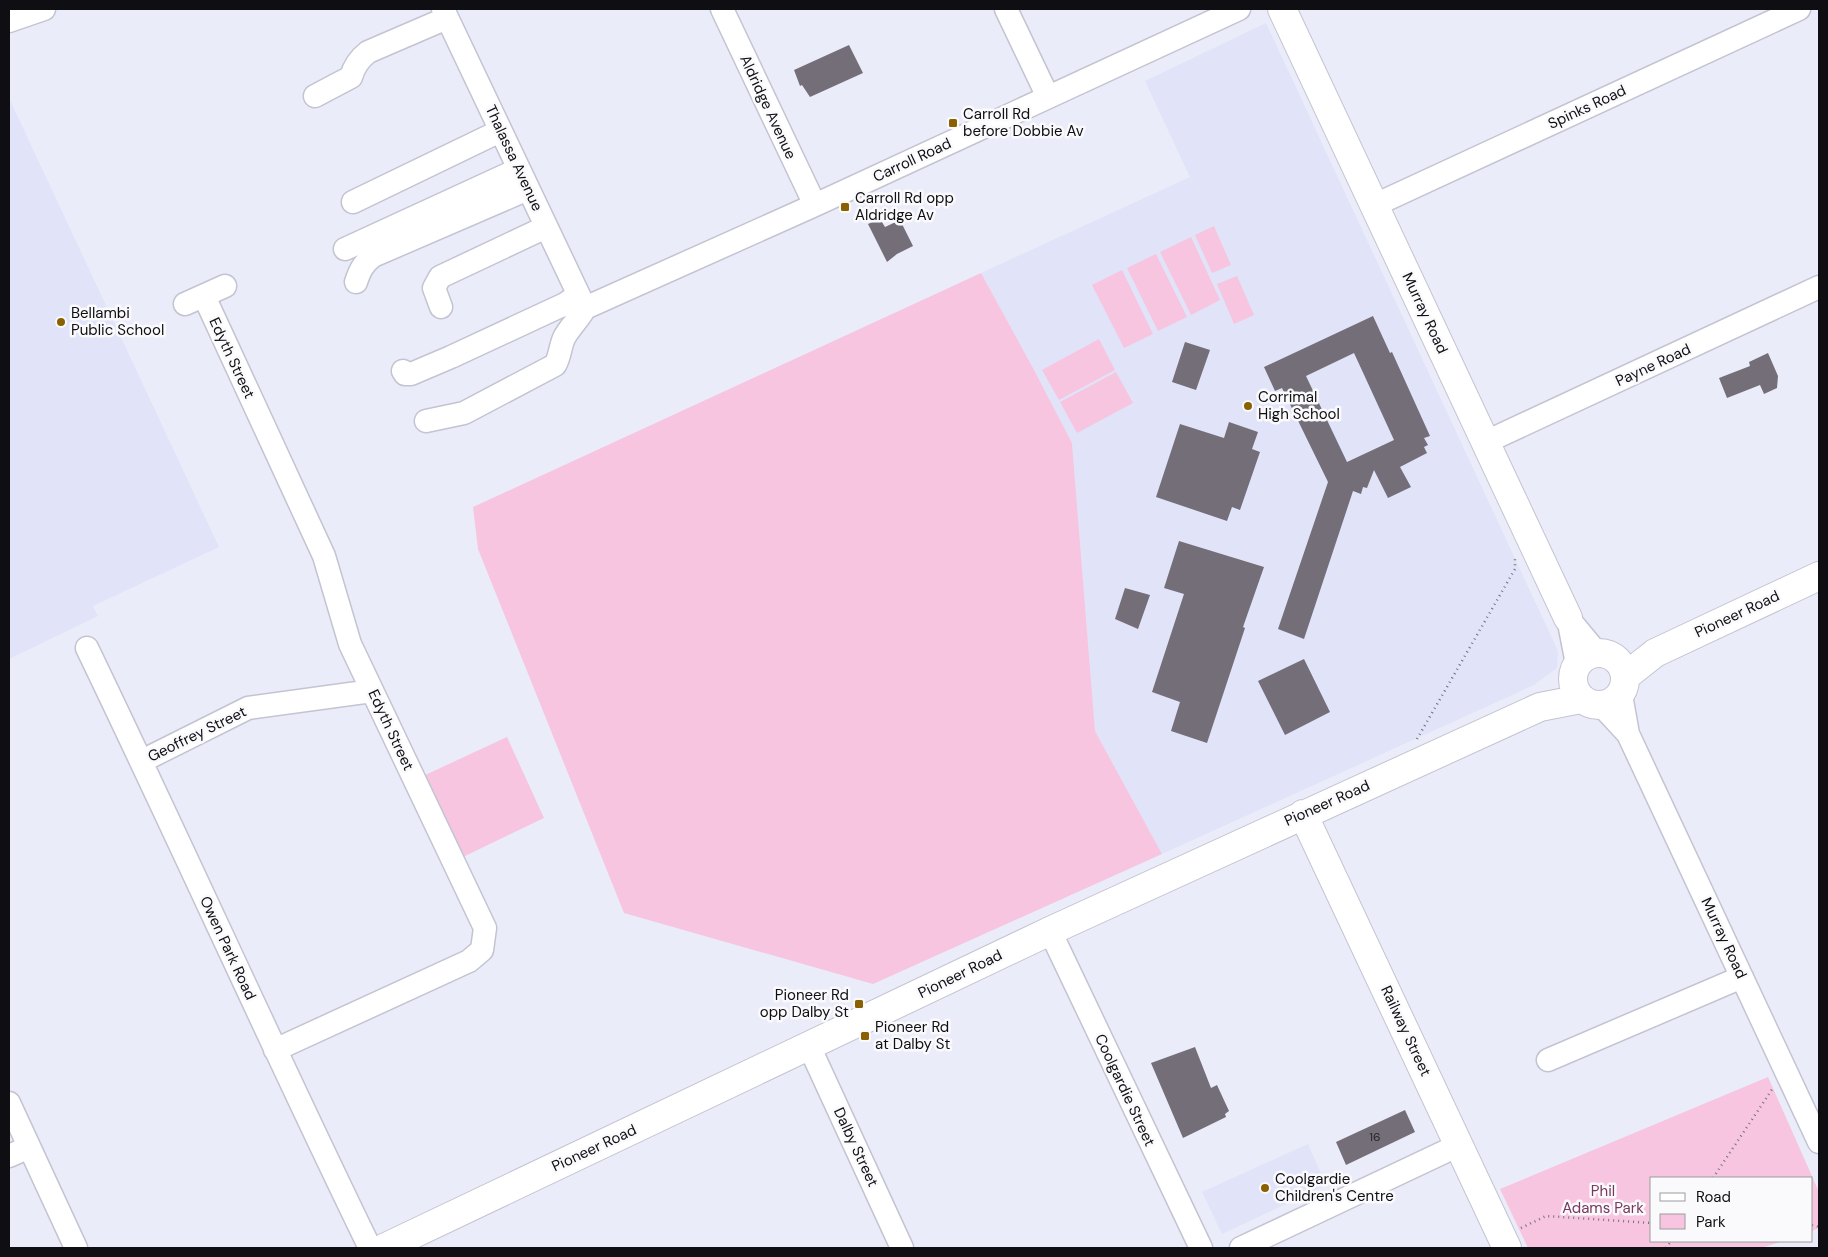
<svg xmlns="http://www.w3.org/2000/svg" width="1828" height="1257" viewBox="0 0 1828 1257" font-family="'DM Sans',sans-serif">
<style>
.built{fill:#e1e3f8}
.green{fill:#f7c5e0}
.building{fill:#746e78;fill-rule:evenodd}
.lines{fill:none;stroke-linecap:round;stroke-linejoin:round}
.minor-casing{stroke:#c3c4d1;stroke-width:25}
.major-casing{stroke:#c3c4d1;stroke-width:30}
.path{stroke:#75757d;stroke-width:2.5;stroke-dasharray:1 4;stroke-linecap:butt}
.minor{stroke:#fff;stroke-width:22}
.major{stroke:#fff;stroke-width:28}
.poi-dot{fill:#8a6101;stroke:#fafafd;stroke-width:2}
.labels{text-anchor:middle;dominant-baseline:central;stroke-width:5;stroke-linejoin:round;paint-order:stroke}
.number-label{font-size:12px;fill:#28272c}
.street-label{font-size:15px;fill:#0f0f13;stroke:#fafafd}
.poi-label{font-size:15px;fill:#0f0f13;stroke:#fafafd;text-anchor:start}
.park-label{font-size:15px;fill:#79365f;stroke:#fafafd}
</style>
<rect width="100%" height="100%" fill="#ebecf9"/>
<path class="built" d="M1266 23 1558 651 1557 668 1534 685 1162 854 1095 731 1072 443 1033 368 981 273 1190 177 1145 81Z
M9 98 219 547 93 606 98 616 9 659Z
M1308 1144 1326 1185 1222 1234 1202 1192Z"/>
<path class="green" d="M1214 226 1231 265 1212 273 1195 235Z
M1191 237 1220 300 1191 315 1160 252Z
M1156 254 1187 317 1158 331 1127 268Z
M1122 270 1153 334 1124 348 1092 285Z
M981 273 1033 368 1072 443 1095 731 1162 854 873 984 624 913 478 549 473 507Z
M1237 276 1254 315 1234 324 1217 284Z
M1099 339 1115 370 1059 400 1042 370Z
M1116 372 1133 403 1077 433 1060 402Z
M507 737 544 818 463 857 423 776Z
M1768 1077 1819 1192V1228L1812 1231V1178H1652V1241H1783L1761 1248H1528L1500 1189Z"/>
<path class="building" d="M849 45 863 73 810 97 802 85 800 86 794 70Z
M880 219 885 227 900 220 913 246 897 254 887 262 868 224Z
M1373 316 1390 353 1392 352 1430 436 1424 438 1428 445 1424 447 1427 453 1400 467 1411 487 1388 498 1374 470 1367 488 1363 487 1361 494 1353 491 1304 639 1278 629 1328 482 1282 388 1275 391 1264 367ZM1354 353 1394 440 1347 462 1306 376Z
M1185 342 1210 350 1196 390 1172 382Z
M1768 353 1778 376 1777 388 1764 394 1760 385 1727 398 1719 378 1750 366 1749 362Z
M1229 422 1258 432 1252 449 1260 452 1240 510 1232 507 1227 521 1156 497 1180 424 1224 438Z
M1179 541 1264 567 1243 627 1245 628 1207 743 1171 731 1180 702 1152 692 1184 594 1164 588Z
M1125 588 1150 595 1138 629 1115 619Z
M1304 659 1330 712 1285 735 1258 681Z
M1195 1047 1211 1088 1217 1085 1229 1111 1225 1114 1226 1117 1183 1138 1151 1063Z
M1405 1110 1415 1132 1346 1165 1336 1142Z"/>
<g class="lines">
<defs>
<path id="minor" d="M443 9 585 308
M722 9 815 205
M1006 9 1048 97
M9 21 44 9
M315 96 351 77C354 66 359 59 368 52L447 18
M353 202 500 131
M1375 205 1799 9
M345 249 519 169
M356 282C360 270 363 264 373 256L528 189
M204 296 324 556 350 644 485 928 482 950 469 961 275 1050
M185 304 225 286
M441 307 434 288 440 277 546 227
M585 308 815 205 1239 9
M403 371 405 374H411L451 357 565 304 578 295
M426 421 464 413 555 365C560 357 560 347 564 338 569 328 579 319 585 308
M1486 442 1819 287
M1568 618 1577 664
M1568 618 1597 653
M87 648C183 847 273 1049 370 1248
M1621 695 1628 734 1819 1142
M1602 706 1628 734
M142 761 248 708 372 691
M1050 931 1201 1248
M809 1046 902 1248
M1548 1060 1742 977
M9 1103 76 1248
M9 1156 29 1147
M1241 1248 1459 1145"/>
<path id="major" d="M1282 9 1568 618
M1573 679a26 26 0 1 1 52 0a26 26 0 1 1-52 0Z
M1626 676 1655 653 1819 576
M1303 814 1507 1248
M384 1248 1050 931 1540 707 1581 699"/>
</defs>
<use href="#minor" class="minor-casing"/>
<use href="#major" class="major-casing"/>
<path class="path" d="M1417 739 1515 569V558
M1713 1178 1773 1088
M1812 1225 1819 1227
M1521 1228 1546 1216 1652 1223
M1666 1248 1671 1241"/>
<use href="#minor" class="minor"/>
<use href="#major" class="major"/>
</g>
<g class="poi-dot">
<rect x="948" y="118" width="10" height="10" rx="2.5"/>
<rect x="840" y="202" width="10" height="10" rx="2.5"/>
<circle cx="61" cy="322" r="5"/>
<circle cx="1248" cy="406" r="5"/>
<rect x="854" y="999" width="10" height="10" rx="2.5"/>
<rect x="860" y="1031" width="10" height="10" rx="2.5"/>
<circle cx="1265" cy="1188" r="5"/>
</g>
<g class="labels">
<g class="number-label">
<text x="1375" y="1137">16</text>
</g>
<g class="street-label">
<text transform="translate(768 107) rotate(65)">Aldridge Avenue</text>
<text transform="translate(1587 107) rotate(-25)">Spinks Road</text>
<text transform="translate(514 158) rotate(65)">Thalassa Avenue</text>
<text transform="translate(912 160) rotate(-25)">Carroll Road</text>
<text transform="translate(1425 313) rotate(65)">Murray Road</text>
<text transform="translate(232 358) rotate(65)">Edyth Street</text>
<text transform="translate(1653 365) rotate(-25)">Payne Road</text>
<text transform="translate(1737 614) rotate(-25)">Pioneer Road</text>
<text transform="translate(391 730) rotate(65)">Edyth Street</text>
<text transform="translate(197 734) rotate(-26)">Geoffrey Street</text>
<text transform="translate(1327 803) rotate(-24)">Pioneer Road</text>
<text transform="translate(1724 938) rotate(65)">Murray Road</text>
<text transform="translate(228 948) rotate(65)">Owen Park Road</text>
<text transform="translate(960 974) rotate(-26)">Pioneer Road</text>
<text transform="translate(1406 1031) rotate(65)">Railway Street</text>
<text transform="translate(1125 1090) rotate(65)">Coolgardie Street</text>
<text transform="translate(856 1147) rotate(65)">Dalby Street</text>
<text transform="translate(594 1148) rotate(-25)">Pioneer Road</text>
</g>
<g class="poi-label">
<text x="963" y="114">Carroll Rd<tspan x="963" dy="17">before Dobbie Av</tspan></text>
<text x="855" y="198">Carroll Rd opp<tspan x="855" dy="17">Aldridge Av</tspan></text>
<text x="71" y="313">Bellambi<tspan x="71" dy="17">Public School</tspan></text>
<text x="1258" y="397">Corrimal<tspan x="1258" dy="17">High School</tspan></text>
<text x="849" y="995" text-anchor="end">Pioneer Rd<tspan x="849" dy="17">opp Dalby St</tspan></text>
<text x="875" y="1027">Pioneer Rd<tspan x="875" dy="17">at Dalby St</tspan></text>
<text x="1275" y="1179">Coolgardie<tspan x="1275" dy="17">Children's Centre</tspan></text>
</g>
<g class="park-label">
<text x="1603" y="1191">Phil<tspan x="1603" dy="17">Adams Park</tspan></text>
</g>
</g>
<rect width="1828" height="1257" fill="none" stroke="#0f0f13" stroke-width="20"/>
<rect x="1650" y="1177" width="162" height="65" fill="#fafafd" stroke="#9c9c9f"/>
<rect x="1660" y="1193" width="25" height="8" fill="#ffffff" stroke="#9c9c9f"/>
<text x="1696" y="1202" font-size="15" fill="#0f0f13">Road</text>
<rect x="1660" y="1214" width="25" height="15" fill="#f7c5e0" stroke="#9c9c9f"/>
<text x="1696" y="1227" font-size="15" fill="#0f0f13">Park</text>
</svg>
